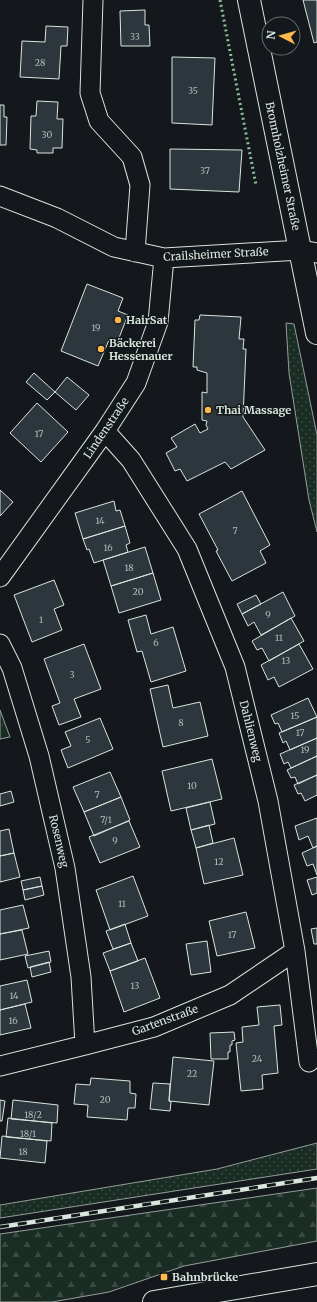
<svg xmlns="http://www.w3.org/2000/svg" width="317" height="1302" viewBox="0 0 317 1302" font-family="Merriweather,serif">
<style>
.grass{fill:url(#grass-dots);stroke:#939e99}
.forest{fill:url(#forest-firs);stroke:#939e99}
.park{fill:url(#park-crowns);stroke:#939e99}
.building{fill:#2c363c;stroke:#d8e6dc}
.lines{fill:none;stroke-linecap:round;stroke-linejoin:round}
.minor-casing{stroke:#d8e6dc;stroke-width:21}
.tertiary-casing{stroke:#d8e6dc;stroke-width:24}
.minor{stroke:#14181c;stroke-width:19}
.tertiary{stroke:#14181c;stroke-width:22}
.rail-casing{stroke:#d8e6dc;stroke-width:4.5}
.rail{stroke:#14181c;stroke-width:3;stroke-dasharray:9;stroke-linecap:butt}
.hedge{stroke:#8ac095;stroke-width:3;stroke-dasharray:2 3;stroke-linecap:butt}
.poi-dot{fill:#ffb74d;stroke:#14181c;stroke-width:1.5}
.labels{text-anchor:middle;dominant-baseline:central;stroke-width:3;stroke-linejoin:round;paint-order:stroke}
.number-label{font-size:9px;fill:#adbab4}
.street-label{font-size:11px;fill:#d8e6dc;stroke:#14181c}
.poi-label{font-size:11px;font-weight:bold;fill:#d8e6dc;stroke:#14181c;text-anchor:start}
</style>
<defs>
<pattern id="grass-dots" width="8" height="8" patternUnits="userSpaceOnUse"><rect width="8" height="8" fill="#1a2d24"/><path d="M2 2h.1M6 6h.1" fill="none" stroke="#3b4b43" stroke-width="1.8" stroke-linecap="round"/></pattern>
<pattern id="forest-firs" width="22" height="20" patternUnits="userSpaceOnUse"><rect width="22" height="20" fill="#1a2d24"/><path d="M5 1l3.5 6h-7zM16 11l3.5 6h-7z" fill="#3b4b43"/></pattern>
<pattern id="park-crowns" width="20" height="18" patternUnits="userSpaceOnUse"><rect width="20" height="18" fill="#1a2d24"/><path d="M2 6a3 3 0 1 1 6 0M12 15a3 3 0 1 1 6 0" fill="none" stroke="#3b4b43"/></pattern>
</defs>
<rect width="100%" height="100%" fill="#14181c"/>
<path class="grass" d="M286 323 294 324 317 435V532L309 500 289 373Z
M317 1143V1169L0 1218V1205L217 1169Z"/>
<path class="forest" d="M317 1188V1241L184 1266 109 1292 52 1302H0V1234Z"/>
<path class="park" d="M0 710 10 737 0 739Z"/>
<path class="building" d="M303 0H317V42L314 43Z
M145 10V25H149L150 46H121L120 11Z
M46 26 68 27 67 46H61L59 79 20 77 22 41 45 42Z
M172 57 215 58 212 125 172 123Z
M37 101 58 102 57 119H63L62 148H53V153H37V150L30 149 31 116H36Z
M0 105H4V117H7L6 145H0Z
M170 149 242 150 239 192 170 189Z
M87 284 123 298 118 311 128 315 117 343 109 340 98 366 61 351Z
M200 315 241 317 239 339H244L243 349H246L243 417 265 450 231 469 225 462 187 481 180 469 175 471 166 453 177 447 171 438 195 424 200 433 208 429 206 425 207 421 202 420V392L207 393V373L197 370V367H193L195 320H199Z
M34 373 55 392 47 400 26 382Z
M67 377 89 395 76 410 55 392Z
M37 403 68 432 41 462 10 433Z
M0 490 13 502 0 516Z
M242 491 270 545 260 551 266 563 232 581 216 551 218 550 199 514Z
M114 501 116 511 120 510 125 526 83 539 75 513Z
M125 526 130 543 126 545 128 552 94 563 89 549 87 550 83 539Z
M145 547 153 573 111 586 103 560Z
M153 573 161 600 119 613 111 586Z
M54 580 64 605 54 609 62 630 32 642 14 595Z
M283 592 295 616 261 635 254 622 248 626 242 614Z
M256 595 261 604 242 614 237 604Z
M146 615 151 634 173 627 186 671 151 682 142 651 137 652 128 620Z
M291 618 304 641 269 661 262 648 257 650 252 641Z
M84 644 101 689 74 699 81 717 59 725 52 706 60 703 44 659Z
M299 644 313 669 279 687 274 677 268 680 261 665Z
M168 685 173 708 200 702 208 736 163 747 150 689Z
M308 698 317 717 282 732 278 723 275 724 271 715Z
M317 717V738L290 750 286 741 283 743 279 733Z
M100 718 113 749 68 768 61 750 71 746 65 732Z
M317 738V756L291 768 288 762 284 764 280 754Z
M317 756V775L298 784 295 777 291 778 287 770Z
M212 759 222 799 171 811 162 771Z
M110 772 121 797 84 812 73 787Z
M317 775V795L305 801 301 793 298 794 294 785Z
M11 791 14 802 0 806V794Z
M121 797 130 820 94 836 84 812Z
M210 802 215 824 191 830 186 808Z
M317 818V846L313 848 308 836 299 840 295 826Z
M129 821 140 847 100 863 89 837Z
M209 825 213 843 196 848 191 830Z
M9 829 14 853 0 856V831Z
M234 838 243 875 204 884 196 848Z
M317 846V875L313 864 307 866 302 853Z
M14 853 20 877 0 882V856Z
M133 876 148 916 110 930 96 890Z
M40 877 42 886 23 890 21 881Z
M317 877V893L312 895 307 880Z
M42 886 44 895 25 900 23 890Z
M23 905 29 928 0 934V910Z
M246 912 255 948 217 956 209 921Z
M125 924 131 943 113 949 106 931Z
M317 928V944H314L311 929Z
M22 930 28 954 0 960V934Z
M207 941 211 972 191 975 186 944Z
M131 943 138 961 110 971 103 953Z
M49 951 51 962 28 968 25 956Z
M145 958 160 998 124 1012 110 971Z
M49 962 51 972 32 977 30 967Z
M27 980 32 1002 0 1010V986Z
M25 1004 31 1028 0 1035V1010Z
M280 1005 282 1025 274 1026 278 1073 262 1075 263 1089 241 1091 236 1043 243 1042 242 1027 259 1025 257 1007Z
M234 1032 235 1040 232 1041V1045H230V1052H228V1059H211L210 1033Z
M173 1057 214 1061 209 1105 169 1101Z
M91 1078 130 1081V1093L136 1094 135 1108H128L127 1120 87 1117 88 1105 74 1104 76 1084 90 1085Z
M153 1083 170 1084 169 1101 171 1102 170 1111 150 1109Z
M0 1100 5 1101 2 1121H0Z
M13 1100 58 1105 57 1123 11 1119Z
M8 1118 52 1123 51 1141 6 1137Z
M2 1136 47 1141 45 1163 0 1158Z"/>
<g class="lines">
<defs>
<path id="minor" d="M93 0 90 93 99 121 132 157 140 185 135 252
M0 196 57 218 114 247 164 258 301 250 317 253
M105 431 131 460 187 549 235 667 268 801 295 951 309 1062
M0 577 105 431 136 383 158 322 164 258
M0 644 12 668 39 756 65 868 81 977 85 1045
M0 1066 85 1045 154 1027 230 995 295 951"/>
<path id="tertiary" d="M249 0 317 333
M154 1302 317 1274"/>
</defs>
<use href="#minor" class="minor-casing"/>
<use href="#tertiary" class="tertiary-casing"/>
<use href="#minor" class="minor"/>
<use href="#tertiary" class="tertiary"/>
<defs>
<path id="rail" d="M0 1227 317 1178"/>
</defs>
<use href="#rail" class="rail-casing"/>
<use href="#rail" class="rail"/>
<path class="hedge" d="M220 0 256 185"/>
</g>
<g class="poi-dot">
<circle cx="118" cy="320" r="4"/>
<circle cx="101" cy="349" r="4"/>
<circle cx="208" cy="410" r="4"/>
<rect x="160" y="1273" width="8" height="8" rx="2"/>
</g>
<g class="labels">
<g class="number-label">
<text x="135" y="36">33</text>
<text x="40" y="62">28</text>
<text x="193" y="90">35</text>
<text x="47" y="134">30</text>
<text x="205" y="170">37</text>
<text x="96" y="327">19</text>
<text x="39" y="433">17</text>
<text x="100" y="520">14</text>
<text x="235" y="530">7</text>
<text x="108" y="547">16</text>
<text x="129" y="567">18</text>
<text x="138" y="591">20</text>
<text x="268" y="614">9</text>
<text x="41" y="619">1</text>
<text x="279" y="637">11</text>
<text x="156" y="642">6</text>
<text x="286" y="660">13</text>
<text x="72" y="674">3</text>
<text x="295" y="715">15</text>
<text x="181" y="722">8</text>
<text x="300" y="732">17</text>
<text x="88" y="739">5</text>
<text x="305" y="749">19</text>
<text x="192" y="785">10</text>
<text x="97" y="794">7</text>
<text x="106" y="819">7/1</text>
<text x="115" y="840">9</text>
<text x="219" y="861">12</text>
<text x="122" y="903">11</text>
<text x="232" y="934">17</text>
<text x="135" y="985">13</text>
<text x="14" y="995">14</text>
<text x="13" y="1020">16</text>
<text x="257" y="1058">24</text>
<text x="192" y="1073">22</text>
<text x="105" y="1099">20</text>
<text x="33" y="1114">18/2</text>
<text x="28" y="1133">18/1</text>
<text x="23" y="1151">18</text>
</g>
<g class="street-label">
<text transform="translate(283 166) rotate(78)">Bronnholzheimer Straße</text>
<text transform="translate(216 254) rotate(-3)">Crailsheimer Straße</text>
<text transform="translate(106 428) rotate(-56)">Lindenstraße</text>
<text transform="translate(251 731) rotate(76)">Dahlienweg</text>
<text transform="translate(59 841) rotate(77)">Rosenweg</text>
<text transform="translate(165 1020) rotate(-20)">Gartenstraße</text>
</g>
<g class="poi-label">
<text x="126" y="320">HairSat</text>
<text x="109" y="343">Bäckerei<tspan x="109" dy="13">Hessenauer</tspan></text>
<text x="216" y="410">Thai Massage</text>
<text x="172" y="1277">Bahnbrücke</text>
</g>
</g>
<g transform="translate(281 36) rotate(276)"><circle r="19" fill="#14181c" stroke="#626a69"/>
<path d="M0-3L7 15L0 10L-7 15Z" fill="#ffb74d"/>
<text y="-6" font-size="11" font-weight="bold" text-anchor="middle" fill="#d8e6dc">N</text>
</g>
</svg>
